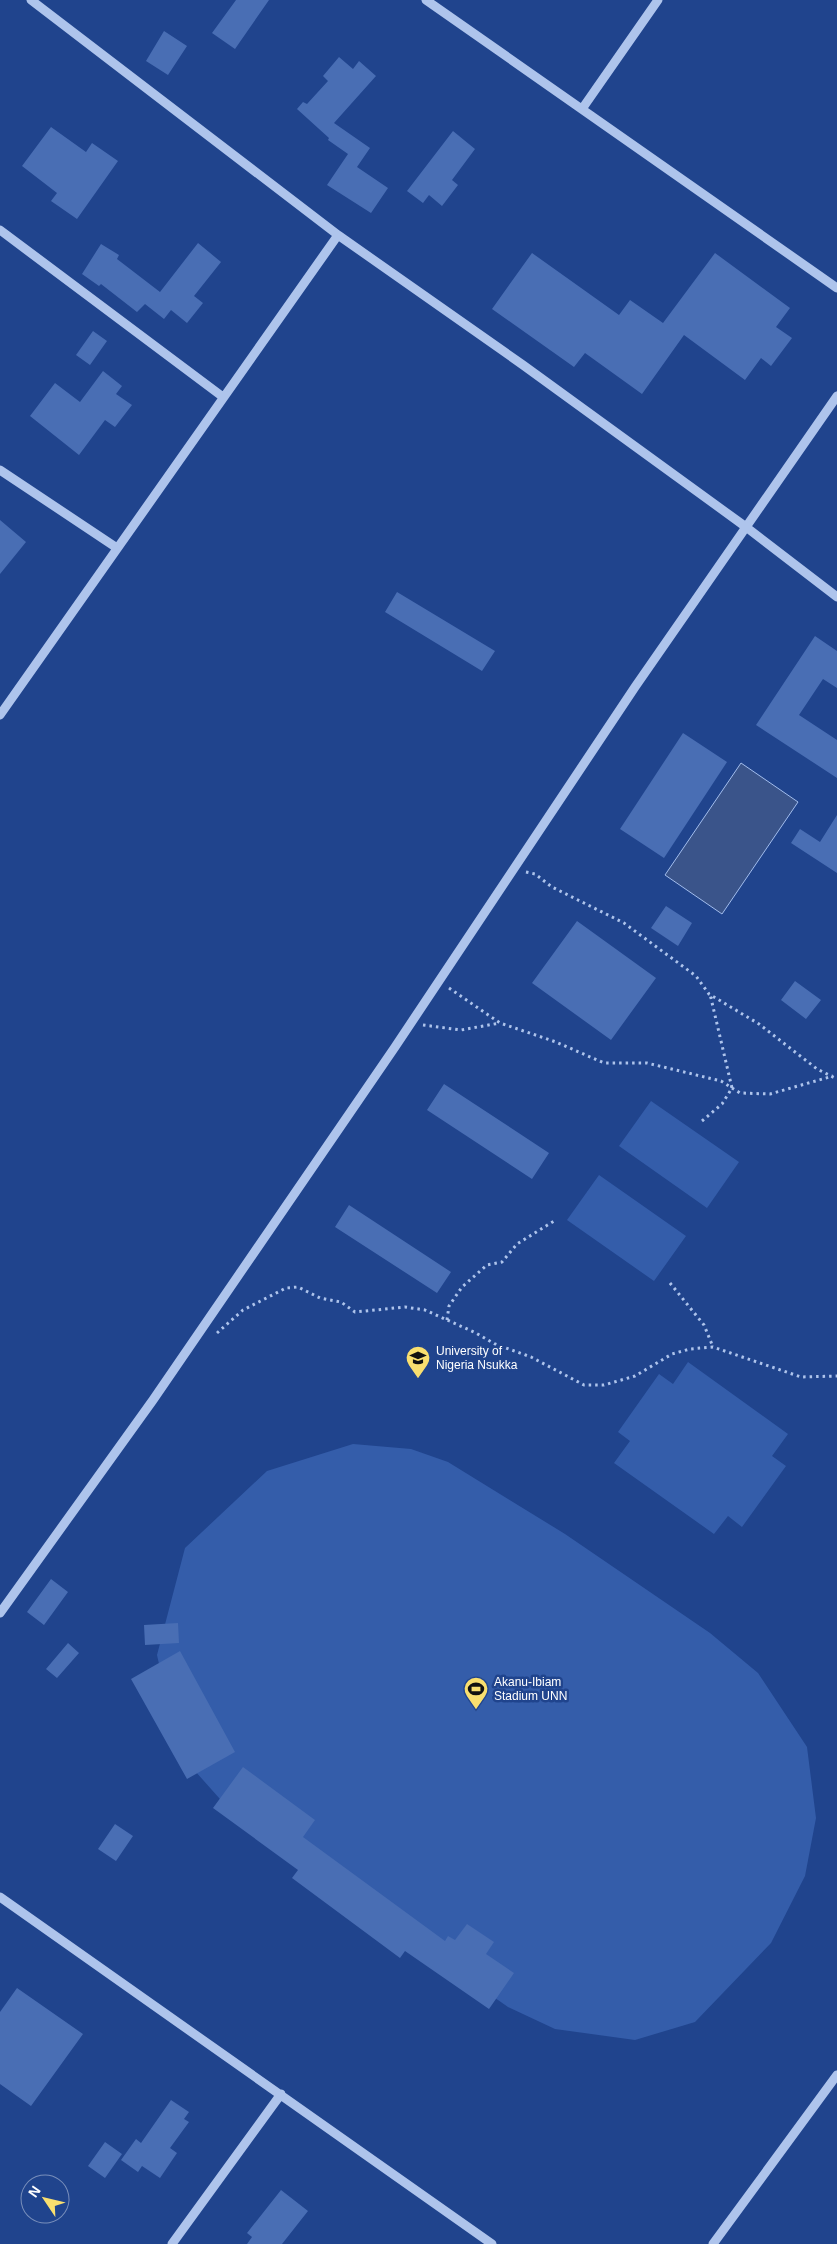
<svg xmlns="http://www.w3.org/2000/svg" width="837" height="2244" viewBox="0 0 837 2244" font-family="Helvetica,sans-serif">
<style>
.green{fill:#345daa}
.water{fill:#3a548a;stroke:#a2bded}
.building{fill:#496eb4}
.lines{fill:none;stroke-linecap:round;stroke-linejoin:round}
.path{stroke:#aec4ec;stroke-width:3;stroke-dasharray:2.5 4;stroke-linecap:butt}
.minor{stroke:#aec4ec;stroke-width:9}
.labels{text-anchor:middle;dominant-baseline:central;stroke-width:5;stroke-linejoin:round;paint-order:stroke}
.poi-label{font-size:12px;fill:#fff;stroke:#20448d;text-anchor:start}
</style>
<rect width="100%" height="100%" fill="#20448d"/>
<path class="green" d="M651 1101 739 1162 707 1208 619 1146Z
M599 1175 686 1236 654 1281 567 1220Z
M688 1362 788 1434 772 1456 786 1466 742 1527 728 1516 714 1534 614 1463 630 1441 618 1432 659 1374 673 1384Z
M353 1444 411 1449 448 1462 565 1534 710 1633 758 1673 807 1747 816 1818 805 1876 771 1943 695 2022 635 2040 555 2029 508 2007 236 1817 179 1753 157 1655 185 1548 267 1471Z"/>
<path class="water" d="M741 763 798 802 722 914 665 875Z"/>
<path class="building" d="M236 0H269L235 49 212 33Z
M164 31 187 46 168 75 146 61Z
M339 57 353 69 359 61 376 76 334 123 370 148 357 167 388 188 371 213 327 185 348 154 328 140 329 138 297 109 303 102 307 104 328 81 323 76Z
M51 127 86 152 92 143 118 161 77 219 51 201 57 193 22 166Z
M453 131 475 149 452 180 458 185 442 206 429 195 423 203 407 191Z
M198 243 221 262 194 296 203 303 187 323 171 310 164 319 145 304 137 312 101 284 99 286 82 274 101 244 119 255 117 259 160 292Z
M532 253 619 315 630 300 663 323 715 253 790 308 776 327 792 338 771 366 761 358 745 380 684 335 642 394 585 353 574 367 492 309Z
M93 331 107 341 90 365 76 355Z
M103 371 122 386 116 394 132 405 115 427 105 420 79 455 30 416 55 383 80 402Z
M0 520 26 542 0 574Z
M397 592 495 651 482 671 385 612Z
M815 636 837 651V688L823 679 799 715 837 740V778L756 725Z
M683 733 727 762 664 858 620 829Z
M837 815V873L791 843 800 829 820 842Z
M666 906 692 923 678 946 651 928Z
M577 921 656 978 611 1040 532 983Z
M795 981 821 1000 806 1019 781 1000Z
M444 1084 549 1153 532 1179 427 1110Z
M349 1205 451 1272 437 1293 335 1227Z
M51 1579 68 1592 44 1625 27 1612Z
M178 1623 179 1643 145 1645 144 1625Z
M68 1643 79 1653 57 1678 46 1669Z
M180 1651 235 1752 187 1779 131 1679Z
M243 1767 315 1820 303 1837 445 1941 448 1936 455 1940 467 1924 494 1942 486 1954 514 1973 489 2009 405 1951 400 1958 292 1878 298 1870 213 1808Z
M115 1824 133 1836 116 1861 98 1849Z
M17 1988 83 2034 31 2106 0 2084V2012Z
M171 2100 189 2112 184 2119 189 2122 170 2148 177 2153 160 2178 142 2166 138 2172 121 2160 136 2139 141 2143Z
M105 2142 122 2154 105 2178 88 2166Z
M281 2190 308 2211 282 2244H247L252 2237 247 2233Z"/>
<g class="lines">
<path class="path" d="M526 872 535 874 552 887 624 923 696 976 709 994 759 1024 817 1069 837 1079
M449 988 500 1023 556 1042 604 1063H647L721 1081 740 1093 770 1094 833 1076
M423 1025 461 1030 500 1023
M702 1121 722 1104 732 1088 710 994
M670 1283 704 1325 713 1347
M447 1320 449 1306 462 1287 487 1265 502 1262 517 1244 554 1221
M217 1333 243 1310 286 1288 298 1287 320 1298 341 1302 355 1312 405 1307 425 1310 476 1333 495 1344 531 1357 584 1385H604L635 1376 672 1354 690 1349 713 1347 801 1377 837 1376"/>
<path class="minor" d="M31 0 338 235 523 365 746 527 837 597
M426 0 837 288
M582 109 658 0
M0 230 223 397
M0 470 117 548
M0 715 338 235
M0 1613 153 1400 395 1047 635 687 837 396
M0 1897 492 2244
M172 2244 281 2094
M713 2244 837 2075"/>
</g>
<defs>
<symbol id="university-pin" viewBox="-11 -11 22 30"><path d="M0 17L-7.5 6A9.5 9.5 0 1 1 7.5 6Z" fill="#f9df6f" stroke="#20448d"/><path d="M0-5L7-2L0 1L-7-2ZM-4 1L0 2.5L4 1V4Q0 6-4 4Z" fill="#111"/></symbol>
<symbol id="stadium-pin" viewBox="-11 -11 22 30"><path d="M0 17L-7.5 6A9.5 9.5 0 1 1 7.5 6Z" fill="#f9df6f" stroke="#20448d"/><path d="M0-5a6.5 5 0 1 0 0 10a6.5 5 0 1 0 0-10ZM-3.5-1.8h7v3.6h-7Z" fill="#111"/></symbol>
</defs>
<g fill-rule="evenodd">
<use href="#university-pin" x="404" y="1344" width="28" height="38"/>
<use href="#stadium-pin" x="462" y="1675" width="28" height="38"/>
</g>
<g class="labels">
<g class="poi-label">
<text x="436" y="1351">University of<tspan x="436" dy="14">Nigeria Nsukka</tspan></text>
<text x="494" y="1682">Akanu-Ibiam<tspan x="494" dy="14">Stadium UNN</tspan></text>
</g>
</g>
<g transform="translate(45 2199) rotate(305)"><circle r="24" fill="#20448d" stroke="#798fbb"/>
<path d="M0-4L9 19L0 12L-9 19Z" fill="#f9df6f"/>
<text y="-8" font-size="14" font-weight="bold" text-anchor="middle" fill="#ffffff">N</text>
</g>
</svg>
